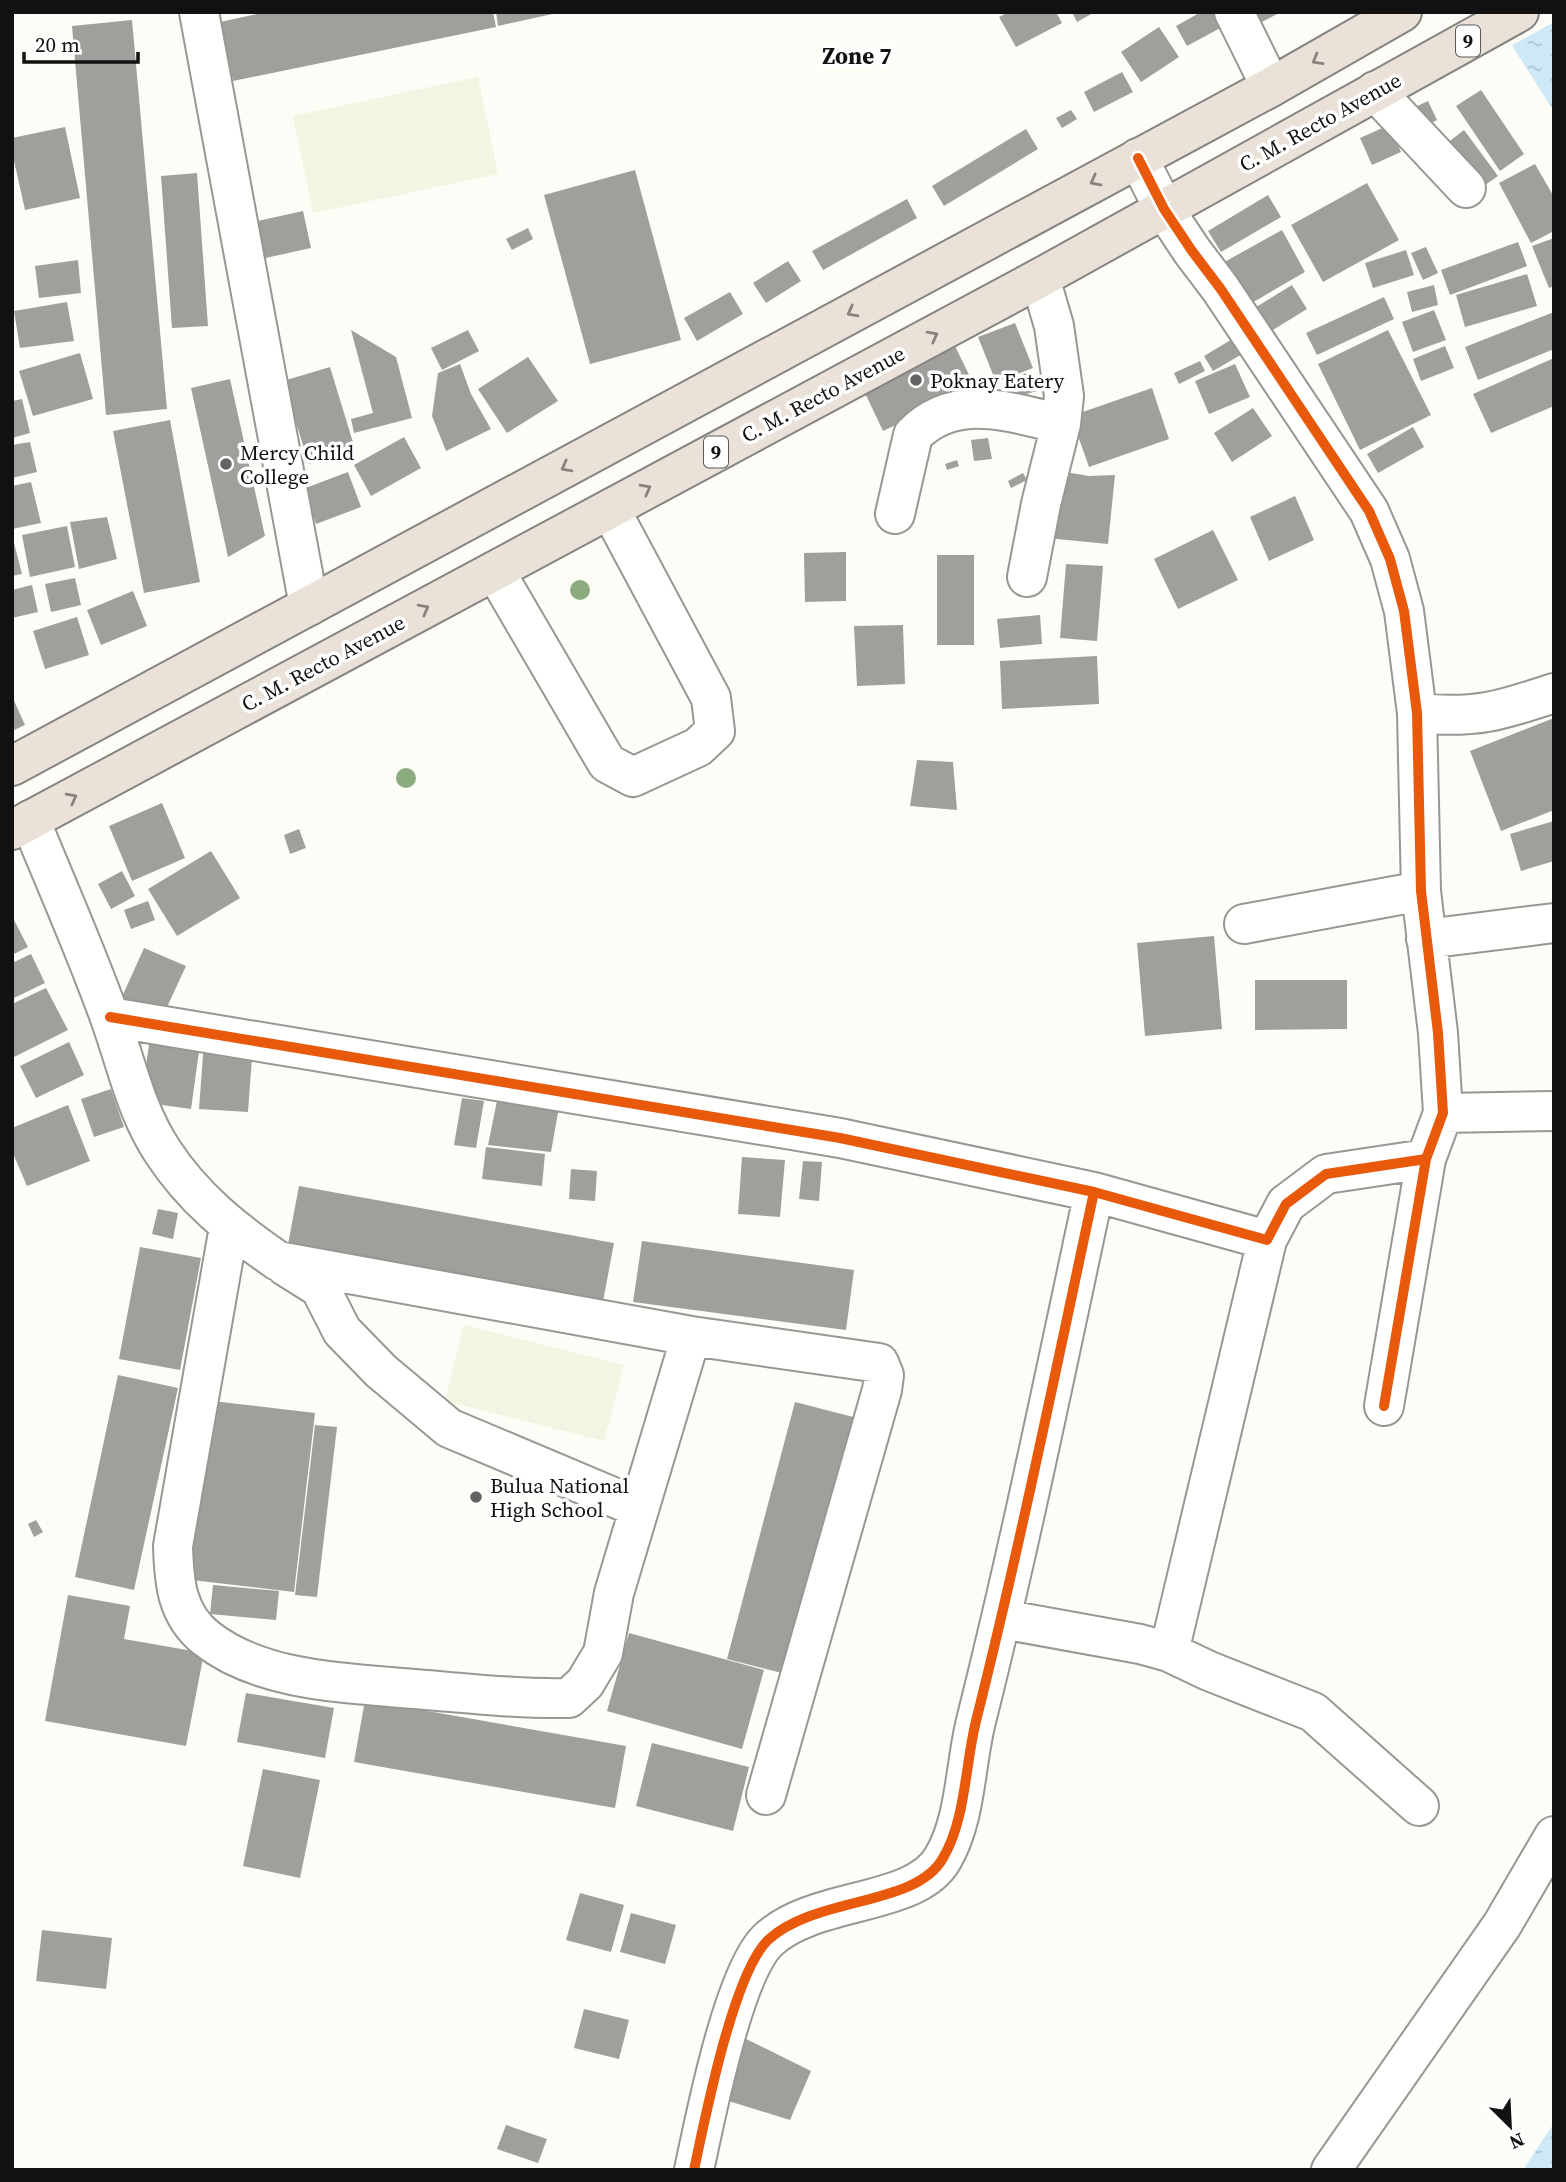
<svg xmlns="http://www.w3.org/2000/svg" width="1566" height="2182" viewBox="0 0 1566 2182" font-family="'Source Serif 4',serif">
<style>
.pitch{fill:#f0f6e1}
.water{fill:url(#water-ripples)}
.pier{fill:#fdfcf7}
.building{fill:#a19f9c}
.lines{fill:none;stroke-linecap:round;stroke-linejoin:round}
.minor-casing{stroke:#979795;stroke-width:42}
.highway-casing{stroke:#858482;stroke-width:42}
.minor{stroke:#fffffe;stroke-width:38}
.highway{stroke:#eae1d8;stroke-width:38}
.cycleway-casing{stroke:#fff;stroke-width:15}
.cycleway{stroke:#e8590c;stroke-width:10}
.tree{fill:#8cac80}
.oneway{stroke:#88837e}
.poi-dot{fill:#646362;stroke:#fff;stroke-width:2.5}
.labels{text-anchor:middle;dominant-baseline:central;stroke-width:7;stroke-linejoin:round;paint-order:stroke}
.shield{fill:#fff;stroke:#585858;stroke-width:2}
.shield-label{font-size:19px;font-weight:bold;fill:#111}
.street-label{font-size:21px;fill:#111;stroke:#fff}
.poi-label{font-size:21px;fill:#111;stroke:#fff;text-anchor:start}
.neighbourhood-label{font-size:23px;font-weight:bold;fill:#111;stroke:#fff}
</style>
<defs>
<pattern id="water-ripples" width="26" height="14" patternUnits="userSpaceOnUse" patternTransform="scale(1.75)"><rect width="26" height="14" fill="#cde8f7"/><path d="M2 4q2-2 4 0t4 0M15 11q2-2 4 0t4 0" fill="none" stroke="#afc6d3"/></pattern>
</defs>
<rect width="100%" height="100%" fill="#fdfcf7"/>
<path class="pitch" d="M478 77 498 174 313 213 293 116Z
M464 1325 624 1365 604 1441 445 1401Z"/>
<path class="water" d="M1491 12H1554V111L1551 107Z
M1554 2123V2170H1523Z"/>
<path class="pier" d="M1488 12H1554V22L1509 47Z"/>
<path class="building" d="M266 12H493L496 27 233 81 220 22Z
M496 12H557V13L498 26Z
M1009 12H1056L1062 23 1016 47 999 17Z
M1072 12H1095L1077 22Z
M1201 12H1217L1224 26 1187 46 1176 26Z
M1252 12H1281L1258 24Z
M132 20 167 409 106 415 72 26Z
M1159 27 1179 57 1141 82 1121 52Z
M1122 72 1133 92 1094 112 1084 92Z
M1481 90 1524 154 1500 171 1456 106Z
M1428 101 1437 120 1420 129 1411 109Z
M1071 110 1077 119 1062 128 1056 118Z
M1389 125 1401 152 1372 165 1360 138Z
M65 127 80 198 25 210 12 152V138Z
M1026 129 1038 149 944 206 932 186Z
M1464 130 1498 176 1475 192 1442 147Z
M1535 164 1554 197V231L1531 243 1499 183Z
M635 170 681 340 590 364 544 195Z
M197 173 208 326 172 328 161 176Z
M1367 183 1399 240 1323 282 1291 225Z
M1268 195 1281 217 1221 252 1208 231Z
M907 199 917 218 823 270 812 251Z
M303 211 311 248 252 261 244 224Z
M528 228 533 239 512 250 506 239Z
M1282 230 1305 272 1243 308 1219 265Z
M1554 238V286L1549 288 1532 246Z
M1518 242 1527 266 1450 295 1441 270Z
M1426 247 1438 273 1423 280 1411 253Z
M1406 250 1414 275 1373 288 1365 263Z
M78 260 81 293 39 298 35 266Z
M788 261 801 281 766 303 753 283Z
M1527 274 1537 306 1465 327 1456 295Z
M1292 285 1307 309 1263 336 1248 312Z
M1434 285 1438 305 1412 312 1407 292Z
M730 292 743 314 697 341 684 318Z
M1384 297 1394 319 1317 355 1306 333Z
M67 302 74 341 20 348 14 311Z
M1434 310 1446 340 1413 352 1402 322Z
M1554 312V349L1478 380 1465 347Z
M1015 323 1033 368 996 382 978 337Z
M351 330 396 357 412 418 354 433 351 419 373 413Z
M468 330 479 351 442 370 431 348Z
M1388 330 1431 415 1360 450 1318 364Z
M1234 338 1244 353 1213 371 1204 356Z
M955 346 975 387 883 431 864 391Z
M1445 346 1454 368 1421 381 1413 359Z
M80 353 93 399 33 416 19 371Z
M528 357 558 401 507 433 478 389Z
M1554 358V406L1491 433 1473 394Z
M1200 361 1205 371 1179 384 1174 373Z
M460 364 471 394 491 429 446 451 432 416 438 373Z
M1235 364 1250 397 1209 414 1195 381Z
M330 367 355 449 309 464 283 381Z
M1031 372 1037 391 1019 396 1013 377Z
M230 379 265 536 228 557 191 388Z
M1152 388 1169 439 1089 467 1071 416Z
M22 399 30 433 12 438V401Z
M1253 408 1272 436 1232 462 1214 433Z
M170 420 200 582 144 593 113 431Z
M1413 427 1424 447 1378 473 1367 454Z
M404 437 421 468 371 496 354 465Z
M988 438 992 459 974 461 971 440Z
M30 442 37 472 12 478V445Z
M957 460 959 466 947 470 945 464Z
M1053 470 1089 476 1115 475 1108 544 1047 538Z
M348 472 361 507 316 524 303 489Z
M1023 473 1027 480 1011 488 1008 481Z
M31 482 41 523 12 529V486Z
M1295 496 1314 540 1269 561 1250 517Z
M107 517 117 559 79 569 70 522Z
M67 526 75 567 30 577 22 535Z
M1213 530 1238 580 1178 609 1154 559Z
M12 535 22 574 12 576Z
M846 552V601L805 602 804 553Z
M937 555H974V645H937Z
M1066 564 1103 566 1097 641 1060 638Z
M75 578 81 605 51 612 45 584Z
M32 585 38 612 12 618V590Z
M133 591 147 626 101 645 87 610Z
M1040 615 1042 644 1000 648 997 619Z
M77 617 89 655 45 669 33 631Z
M903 625 905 684 857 686 854 626Z
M1097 656 1099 704 1002 709 1000 661Z
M12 696 25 725 12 731Z
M1554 718V810L1501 831 1470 751Z
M917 760 953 762 957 810 910 806Z
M162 803 185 858 132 881 109 826Z
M1554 821V861L1521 871 1510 834Z
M299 829 306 848 290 854 284 835Z
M211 851 240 898 177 936 148 889Z
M122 871 135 896 111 909 98 884Z
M148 901 155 920 131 929 124 910Z
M12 916 28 947 12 955Z
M1214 936 1222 1029 1145 1036 1137 943Z
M144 948 186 966 162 1018 121 999Z
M31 954 45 983 12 999V963Z
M1255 980H1347V1029L1255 1030Z
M46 988 68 1030 12 1058V1004Z
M151 1030 201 1037 191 1109 141 1102Z
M204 1041 253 1044 248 1112 199 1109Z
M69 1042 84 1075 36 1098 20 1066Z
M111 1089 124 1127 94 1137 81 1099Z
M498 1096 559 1107 551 1152 488 1145Z
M462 1098 484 1101 476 1148 454 1145Z
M68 1105 90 1161 27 1186 12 1151V1128Z
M486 1147 545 1154 542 1186 482 1179Z
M742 1157 785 1160 780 1217 738 1214Z
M803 1161 822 1162 819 1201 799 1199Z
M571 1169 597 1171 595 1201 569 1199Z
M299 1186 614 1243 601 1312 286 1255Z
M158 1209 178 1213 173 1239 152 1234Z
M642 1241 854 1270 846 1330 633 1302Z
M140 1247 201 1258 180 1370 119 1359Z
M118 1375 178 1388 134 1590 75 1577Z
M204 1400 315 1413 294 1592 183 1579Z
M795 1402 857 1418 790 1675 727 1659Z
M315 1425 337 1427 317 1597 295 1595Z
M36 1520 43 1532 34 1537 28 1524Z
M213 1585 279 1591 276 1620 210 1614Z
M68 1595 130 1606 124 1639 204 1653 186 1746 45 1721Z
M629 1633 764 1670 742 1749 607 1711Z
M246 1693 334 1708 325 1758 237 1742Z
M365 1700 626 1746 615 1808 354 1762Z
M652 1743 749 1767 733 1831 636 1806Z
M263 1769 320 1780 300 1878 243 1866Z
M580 1893 624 1905 611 1952 566 1940Z
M631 1913 676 1925 665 1964 620 1952Z
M42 1930 112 1938 106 1989 36 1981Z
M584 2009 629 2020 619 2059 574 2048Z
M740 2036 811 2071 790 2120 722 2099Z
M506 2125 547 2139 538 2163 497 2149Z"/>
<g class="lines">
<defs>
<path id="minor" d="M199 12 309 606
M1234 12 1271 87
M1375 91 1466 188
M1138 158 1164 209 1192 251 1220 288 1369 511 1390 559 1404 611 1417 713 1421 891 1438 1033 1443 1113 1426 1159 1384 1406
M895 514 913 435C955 392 1010 412 1061 424
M495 571 607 763 633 777 698 747 715 731 711 698 610 509
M1027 577 1041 504 1061 424 1064 396 1054 326 1040 278
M1417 713C1475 719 1500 711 1554 693
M30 820C57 886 86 951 110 1018 126 1062 136 1112 163 1152 193 1198 233 1230 278 1261L691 1336 879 1363 884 1375 882 1390 766 1795
M1244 924 1421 891
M1426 939 1554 923
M110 1017 840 1138 1094 1192 1267 1240 1286 1204 1326 1174 1426 1159
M1443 1113 1554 1111
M229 1227 173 1546C174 1581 176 1614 206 1638 264 1684 355 1683 426 1690 474 1694 521 1699 569 1698L585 1683 603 1653 614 1593 691 1336
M285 1266 320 1288 342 1331 381 1371 449 1428 639 1508
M1002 1619 1140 1644 1169 1652 1209 1671 1313 1712 1419 1806
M1169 1652 1267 1240
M694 2170C705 2119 733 1974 768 1940 815 1896 916 1907 943 1858 966 1819 965 1765 976 1721 1020 1546 1056 1369 1094 1192
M1331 2170 1502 1925 1554 1836"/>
<path id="highway" d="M12 766 1271 87 1402 12
M12 830 1040 278 1519 12"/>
</defs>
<use href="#minor" class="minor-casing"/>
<use href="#highway" class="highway-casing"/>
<use href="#minor" class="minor"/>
<use href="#highway" class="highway"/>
<defs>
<path id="cycleway" d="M1138 158 1164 209 1192 251 1220 288 1369 511 1390 559 1404 611 1417 713 1421 891 1438 1033 1443 1113 1426 1159 1384 1406
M110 1017 840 1138 1094 1192 1267 1240 1286 1204 1326 1174 1426 1159
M694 2170C705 2119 733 1974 768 1940 815 1896 916 1907 943 1858 966 1819 965 1765 976 1721 1020 1546 1056 1369 1094 1192"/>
</defs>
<use href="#cycleway" class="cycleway-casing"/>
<use href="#cycleway" class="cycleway"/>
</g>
<g class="tree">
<circle cx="580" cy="590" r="10"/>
<circle cx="406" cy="778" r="10"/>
</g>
<defs><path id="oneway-chevron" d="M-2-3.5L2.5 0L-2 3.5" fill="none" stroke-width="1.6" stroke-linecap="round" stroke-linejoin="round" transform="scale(1.75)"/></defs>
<g class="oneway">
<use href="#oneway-chevron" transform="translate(1317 60) rotate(150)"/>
<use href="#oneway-chevron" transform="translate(1095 181) rotate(152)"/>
<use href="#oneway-chevron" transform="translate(852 312) rotate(152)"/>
<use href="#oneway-chevron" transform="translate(933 336) rotate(-28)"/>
<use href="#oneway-chevron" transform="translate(566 467) rotate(152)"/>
<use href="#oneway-chevron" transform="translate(646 489) rotate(-28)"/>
<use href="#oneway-chevron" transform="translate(424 609) rotate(-28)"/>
<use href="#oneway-chevron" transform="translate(72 798) rotate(-28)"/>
</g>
<g class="poi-dot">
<circle cx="916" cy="380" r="7"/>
<circle cx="226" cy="464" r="7"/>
<circle cx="476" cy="1497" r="7"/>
</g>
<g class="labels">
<g class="shield">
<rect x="1456" y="25.5" width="24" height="31" rx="5"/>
<rect x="704" y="436.5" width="24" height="31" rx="5"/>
</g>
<g class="shield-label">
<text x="1468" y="41">9</text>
<text x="716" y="452">9</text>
</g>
<g class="street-label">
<text transform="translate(1320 122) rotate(-29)">C. M. Recto Avenue</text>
<text transform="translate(823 394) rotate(-28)">C. M. Recto Avenue</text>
<text transform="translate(323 663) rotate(-28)">C. M. Recto Avenue</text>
</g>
<g class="poi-label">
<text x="930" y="380">Poknay Eatery</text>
<text x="240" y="452">Mercy Child<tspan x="240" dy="24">College</tspan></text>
<text x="490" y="1485">Bulua National<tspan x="490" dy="24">High School</tspan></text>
</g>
<g class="neighbourhood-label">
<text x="857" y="56">Zone 7</text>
</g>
</g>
<rect width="1566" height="2182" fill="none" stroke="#111111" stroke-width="28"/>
<g transform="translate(1510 2126) rotate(156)" stroke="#ffffff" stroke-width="5" paint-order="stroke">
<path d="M0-5L12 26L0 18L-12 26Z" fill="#111111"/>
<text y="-10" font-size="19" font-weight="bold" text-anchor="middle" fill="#111111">N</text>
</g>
<path d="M24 52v10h114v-10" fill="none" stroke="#111111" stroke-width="3.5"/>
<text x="35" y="52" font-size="21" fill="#111111" stroke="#ffffff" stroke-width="5" paint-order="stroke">20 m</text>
</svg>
